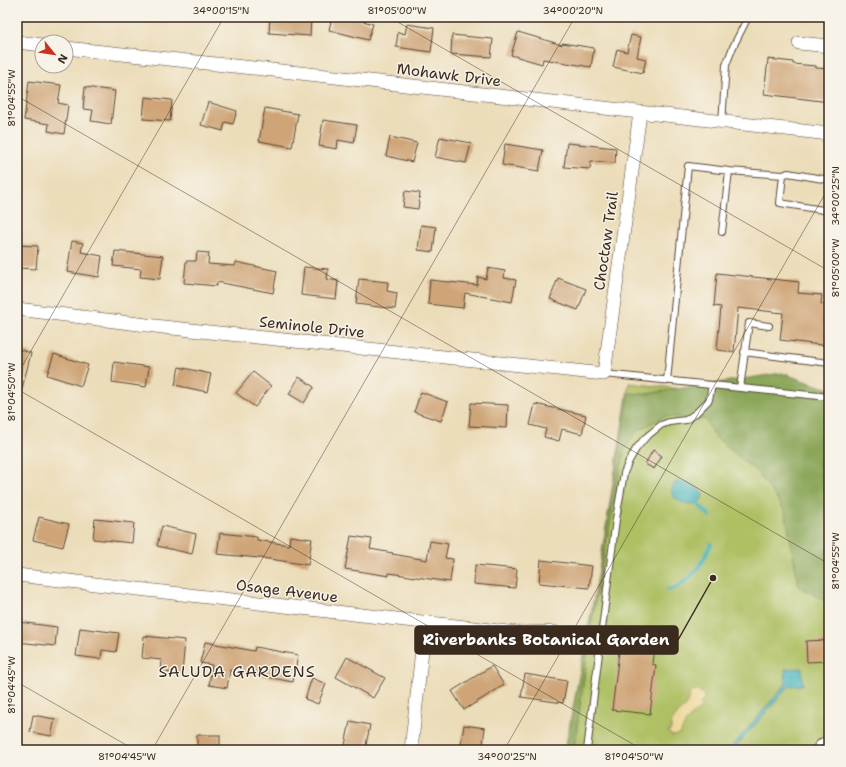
<svg xmlns="http://www.w3.org/2000/svg" width="846" height="767" viewBox="0 0 846 767" font-family="'Shantell Sans',sans-serif">
<style>
.green{fill:#aec063;stroke:#747540}
.forest{fill:#8aa659;stroke:#62683c}
.sand{fill:#eeda9e;stroke:#94825e}
.water{fill:#44b3be;stroke:#406e6e}
.lines{fill:none;stroke-linecap:round;stroke-linejoin:round}
.stream{stroke:#44b3be;stroke-width:4}
.building{fill:#cfa578}
.lane-casing{stroke:#564535;stroke-width:8}
.street-casing{stroke:#564535;stroke-width:14}
.lane{stroke:#fff;stroke-width:6}
.street{stroke:#fff;stroke-width:13}
.ticks{fill:none;stroke:#3b2a1e;stroke-width:1;stroke-opacity:0.45}
.labels{text-anchor:middle;dominant-baseline:central;stroke-width:3;stroke-linejoin:round;paint-order:stroke}
.street-label{font-size:15px;fill:#3b2a1e;stroke:#f7f3e8}
.neighbourhood-label{font-size:16px;letter-spacing:1px;fill:#3b2a1e;stroke:#f7f3e8}
.leader{fill:none;stroke:#3b2a1e;stroke-width:1.5}
.callout-dot{fill:#3b2a1e;stroke:#f7f3e8;stroke-width:1.5}
.callout{fill:#3b2a1e;stroke:#3b2a1e;stroke-width:1.5}
.callout-label{font-size:16px;text-anchor:middle;font-weight:bold;fill:#fff}
.neatline{fill:none;stroke:#3b2a1e;stroke-width:1.5}
.ticks-label{font-size:10px;text-anchor:middle;fill:#3b2a1e}
</style>
<rect width="100%" height="100%" fill="#f7f3e8"/>
<filter id="ink" filterUnits="userSpaceOnUse"><feTurbulence type="fractalNoise" baseFrequency=".025" numOctaves="2"/><feDisplacementMap in="SourceGraphic" scale="8" xChannelSelector="R" yChannelSelector="G"/><feConvolveMatrix kernelMatrix="1 2 1 2 8 2 1 2 1" color-interpolation-filters="sRGB"/></filter>
<filter id="wash" filterUnits="userSpaceOnUse"><feTurbulence type="fractalNoise" baseFrequency=".012" numOctaves="4" result="noise"/><feDisplacementMap in="SourceGraphic" scale="16" xChannelSelector="R" yChannelSelector="G"/><feGaussianBlur stdDeviation="0.9" result="paint"/><feColorMatrix in="noise" values="0 0 0 0 0 0 0 0 0 0 0 0 0 0 0 0 0 1.4 0 .05"/><feComposite in="paint" operator="in"/></filter>
<g filter="url(#wash)">
<rect width="100%" height="100%" fill="#ecddba"/>
<path class="green" d="M629 383 829 406V750H570Z"/>
<path class="forest" d="M782 373 822 387 829 388V603L799 587 785 511 758 473 713 435 706 420 664 416 636 432 624 450 592 620 574 750H565L601 560 629 393 645 394Z"/>
<path class="sand" d="M693 690 701 692 704 695V700L700 704 702 708 695 712 686 722 680 734 673 736 669 733 668 731 671 730C671 726 671 723 673 720 676 714 682 711 686 705 689 700 688 694 693 690Z"/>
<path class="water" d="M676 482C686 480 696 485 703 494L702 499C691 512 660 496 676 482Z
M802 668 803 685 789 686 733 750H729L786 684 785 669Z"/>
<g class="lines">
<path class="stream" d="M697 503 710 516
M668 590C688 586 704 562 711 544"/>
</g>
<g id="blocks">
<path class="building" d="M270 17H311L310 36 269 33Z
M332 17H361L360 20 373 24 368 40 329 30Z
M407 24 434 28 431 52 396 47 398 32 405 34Z
M518 32 562 45V43L594 48 591 67 543 59 542 64 511 55Z
M452 35 493 39 491 57 451 54Z
M631 35 641 37 637 57 646 59 643 73 613 67 617 49 627 52Z
M768 59 793 62V64L816 66V68L829 69V102L764 94Z
M29 81 61 85 58 103 68 105 64 134 48 131 49 124 24 120Z
M85 87 115 91 111 124 91 121 93 110 83 109Z
M145 97 172 100 170 121 143 119Z
M208 102 237 111 233 124 225 122 223 131 201 125Z
M265 108 298 114 292 147 259 141Z
M323 120 357 125 354 143 338 140 337 149 319 146Z
M390 137 417 143 412 162 386 156Z
M440 137 471 143 466 163 435 157Z
M567 143 616 148 615 163 591 161 590 169 564 167Z
M505 144 543 150 539 171 502 165Z
M405 191 420 193 418 209 403 207Z
M421 225 436 227 433 252 418 250Z
M72 241 83 243 81 252 102 256 99 277 67 272Z
M17 245 38 246 36 269 17 268Z
M115 251 163 256 160 279 140 277 141 269 113 266Z
M197 252 209 253 208 264 235 266 236 262 277 271 273 293 217 282V286L184 283 186 261H196Z
M304 267 328 269 327 279 338 281 336 299 301 295Z
M488 268 505 271 504 278 516 280 512 302 465 293 463 308 428 304 430 280 477 285 478 277 486 279Z
M717 273 799 282 798 293 822 295 821 304 829 305V346L780 340 783 313 738 308 734 352 717 350 721 307 714 306Z
M558 278 586 289 578 310 550 299Z
M359 279 388 282 387 291 397 293 395 309 356 304Z
M17 349 31 353 21 393 17 392Z
M54 354 88 365 81 386 47 375Z
M114 362 149 367 146 387 112 382Z
M179 367 211 374 207 392 175 385Z
M253 372 271 386 255 407 236 393Z
M299 377 314 387 304 403 289 394Z
M421 392 448 402 441 421 414 412Z
M471 403 508 405 507 428 469 426Z
M535 404 586 415 582 434 562 429 559 441 544 437 546 429 530 425Z
M653 450 662 456 654 469 645 464Z
M39 517 69 524 63 547 33 540Z
M95 519 134 523 132 543 93 539Z
M162 526 196 534 192 554 157 546Z
M220 533 257 537V540L289 545 290 536 312 539 308 565 270 559 217 554Z
M351 536 372 539 370 549 393 553 392 554 427 560 430 541 448 544 445 558 453 559 450 582 389 573V576L345 569Z
M541 560 592 566 589 588 539 583Z
M475 565 517 569 515 588 474 584Z
M19 622 57 627 55 646 17 642Z
M80 628 119 633 116 652 102 650 101 659 76 656Z
M621 635 655 639 652 664 656 665 650 714 612 710Z
M144 636 185 640 182 674 161 672 162 660 142 658Z
M828 640 829 661 807 662 806 641Z
M205 642 254 651 255 647 298 655 293 682 230 670 227 688 209 685 212 665 200 663Z
M347 657 385 678 373 698 336 677Z
M492 666 504 685 464 710 452 691Z
M525 674 567 681 563 703 521 697Z
M312 678 326 684 318 704 305 699Z
M33 715 55 719 51 736 30 732Z
M350 721 370 725 365 750H344Z
M464 725 485 728 482 750H460Z
M197 735H220V750H197Z"/>
</g>
</g>
<g filter="url(#ink)">
<use href="#blocks" fill-opacity="0" stroke="#564535" stroke-width="1"/>
<g class="lines">
<defs>
<path id="lane" d="M722 122 726 65 733 47 748 17
M729 171 783 175 780 203 829 211
M783 175 788 173 829 180
M744 352 829 363
M604 374 829 397
M667 381 688 166 729 171 722 232
M740 388 749 323 769 326
M587 750 606 597 616 519 624 473 629 461 636 449 645 438 661 425 669 422 686 420 696 413 709 400 712 385
M815 750C818 744 822 740 829 739"/>
<path id="street" d="M17 42 42 45
M799 43 829 46
M66 48 309 74 829 134
M17 309 163 327 604 374 640 113
M17 575 517 633 554 632
M411 750 425 623"/>
</defs>
<use href="#lane" class="lane-casing"/>
<use href="#street" class="street-casing"/>
<use href="#lane" class="lane"/>
<use href="#street" class="street"/>
</g>
</g>
<path class="ticks" d="M389 17 829 271M17 96 829 564M17 375 224 17M17 389 643 750M17 682 135 750M152 750 575 17M504 750 829 187"/>
<g class="labels">
<g class="street-label">
<text transform="translate(449 75) rotate(7)">Mohawk Drive</text>
<text transform="translate(606 241) rotate(-82)">Choctaw Trail</text>
<text transform="translate(312 327) rotate(6)">Seminole Drive</text>
<text transform="translate(287 591) rotate(7)">Osage Avenue</text>
</g>
<g class="neighbourhood-label">
<text x="237" y="671">SALUDA GARDENS</text>
</g>
</g>
<path class="leader" d="M713 578L678 640"/>
<circle class="callout-dot" cx="713" cy="578" r="4"/>
<rect class="callout" x="415" y="626" width="263" height="28" rx="4"/>
<g class="callout-label">
<text x="546" y="645">Riverbanks Botanical Garden</text>
</g>
<rect width="846" height="767" fill="none" stroke="#f7f3e8" stroke-width="44"/>
<g transform="translate(54 54) rotate(120)"><circle r="19" fill="#f7f3e8" stroke="#aca397"/>
<path d="M0-3L7 15L0 10L-7 15Z" fill="#c8321e"/>
<text y="-6" font-size="11" font-weight="bold" text-anchor="middle" fill="#3b2a1e">N</text>
</g>
<rect x="22" y="22" width="802" height="723" class="neatline"/>
<g class="ticks-label">
<text x="221" y="14">34°00'15"N</text>
<text x="397" y="14">81°05'00"W</text>
<text x="573" y="14">34°00'20"N</text>
<text transform="translate(11 98) rotate(-90)" y="4">81°04'55"W</text>
<text transform="translate(835 196) rotate(-90)" y="4">34°00'25"N</text>
<text transform="translate(835 268) rotate(-90)" y="4">81°05'00"W</text>
<text transform="translate(11 392) rotate(-90)" y="4">81°04'50"W</text>
<text transform="translate(835 561) rotate(-90)" y="4">81°04'55"W</text>
<text transform="translate(11 685) rotate(-90)" y="4">81°04'45"W</text>
<text x="127" y="760">81°04'45"W</text>
<text x="507" y="760">34°00'25"N</text>
<text x="634" y="760">81°04'50"W</text>
</g>
</svg>
